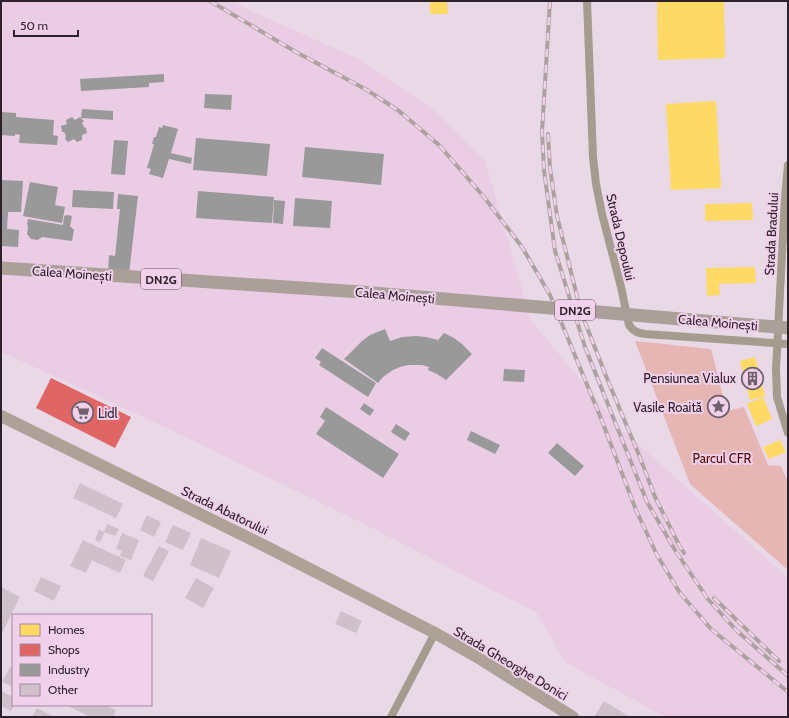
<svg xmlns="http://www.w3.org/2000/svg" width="789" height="718" viewBox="0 0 789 718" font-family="Cabin,sans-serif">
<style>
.built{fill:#eacde5}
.green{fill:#e6b6b5}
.homes{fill:#ffd966}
.shops{fill:#e06666}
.industry{fill:#999}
.building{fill:#cfc0ca}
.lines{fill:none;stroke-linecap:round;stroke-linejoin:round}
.street{stroke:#a49c8e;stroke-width:8}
.secondary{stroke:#aea298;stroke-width:12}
.primary{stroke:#aaa099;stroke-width:13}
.rail-casing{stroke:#ada2a0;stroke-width:4}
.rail{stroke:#f1d0eb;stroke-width:2.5;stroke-dasharray:8;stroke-linecap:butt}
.primary-bridge{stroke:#aaa099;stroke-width:13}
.labels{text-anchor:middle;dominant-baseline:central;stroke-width:4;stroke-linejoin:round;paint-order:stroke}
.shield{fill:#f1d0eb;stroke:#685665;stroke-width:1}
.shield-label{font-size:12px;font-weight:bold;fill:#2d212b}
.street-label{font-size:13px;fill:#2d212b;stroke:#f1d0eb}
.poi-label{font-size:13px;fill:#2d212b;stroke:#f1d0eb;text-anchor:end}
.park-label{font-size:13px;fill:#570800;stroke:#f1d0eb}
</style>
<rect width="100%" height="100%" fill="#e9d8e6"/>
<path class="built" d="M1 1H233L251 11 361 60 433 109 485 161 531 320 619 427 788 578V717H665L565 662 537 613 360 522 146 418 6 354 1 352Z"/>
<path class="green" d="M635 341 711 349 727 411 744 407 768 465 781 466 788 482V570L690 484Z"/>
<path class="homes" d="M430 1H447L448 14H430Z
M657 1H724L725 58 658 60Z
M716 101 721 188 671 190 666 104Z
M752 203 753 220 705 221V204Z
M755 267 756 283 719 284 720 295 707 296 706 268Z
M755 357 765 396 750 400 740 361Z
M763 397 772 419 756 426 747 404Z
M780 440 786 452 769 459 763 447Z"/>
<path class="shops" d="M51 378 131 417 115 448 36 408Z"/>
<path class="industry" d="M164 74V82L149 83V87L81 91 80 79Z
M205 94 232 95 231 110 204 108Z
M82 109 113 111V120L81 118Z
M1 112 16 113V117L54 120 53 135 58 136 57 145 19 143 20 135 15 134V136L1 135Z
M72 117 75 120 80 117 84 121 82 123 84 127 86 128 87 133 82 135V140L77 142 74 139 68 142 65 139 66 136 64 132H62L61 126 67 124 66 120Z
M163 125 178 129 171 153 192 158 191 164 169 159 163 178 149 174 151 169 147 168 154 144H152L154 137H156L159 127 162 128Z
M196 138 270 144 267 176 193 170Z
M114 140 128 141 125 175 111 174Z
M305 147 384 154 381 185 302 177Z
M1 180 23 181 21 212H8L7 229 19 230 18 247 1 246Z
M30 182 58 187 55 205 65 207 62 223 23 216Z
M73 190 114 192 113 209 72 207Z
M198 191 274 197 272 223 196 218Z
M118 194 138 196 129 274 108 272 109 255 115 256 120 209H117Z
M295 198 332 201 330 228 293 226Z
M274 200 285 201 283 224 273 223Z
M67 215 72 216 70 226 74 230 72 241 42 237 38 240 31 239 27 234 28 227 27 224 28 219 63 225 64 216Z
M385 329 390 341 402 337 416 336 426 337 438 340 444 333 454 338 462 344 472 354 446 380 437 374 428 370 429 367 422 365H408L400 367 393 370 383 377 378 383 344 359 362 341 370 335Z
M322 348 376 383 368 397 319 365 321 362 315 358Z
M504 369 525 370 524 382 503 381Z
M364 403 374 410 370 416 360 409Z
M326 407 399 454 383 478 316 434 325 421 320 417Z
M396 424 410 433 405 441 391 432Z
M471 431 500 445 495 454 467 440Z
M557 443 584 466 575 476 548 453Z"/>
<path class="building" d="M80 483 123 504 116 518 73 498Z
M147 515 161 522 154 537 140 530Z
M107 524 119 529 115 536 104 532Z
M173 525 191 533 183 550 165 542Z
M99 530 105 532 100 542 95 540Z
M122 533 139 540 131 560 120 556 122 551 116 549Z
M201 538 231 551 219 578 190 565Z
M83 540 126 560 120 573 92 560 86 573 70 566Z
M159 546 169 551 153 581 143 576Z
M41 577 61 586 54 601 34 591Z
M196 578 214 588 203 608 185 598Z
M1 587 20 597 1 635Z
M341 611 362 621 356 633 335 624Z
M10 667 13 669V687L2 682Z
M1 691 13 697V705H15L11 711 1 706Z
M604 701 630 717H594Z
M66 705H106L116 710 113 717H90Z
M37 708 55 717H32Z"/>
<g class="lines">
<path class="street" d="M587 1 593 157 596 184 602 214 621 287 629 325C633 331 637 333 645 334L788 344
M788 165 785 197 776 369 777 397 788 433
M391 717 435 633"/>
<path class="secondary" d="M1 416 257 542 435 633 477 657 573 717"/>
<path class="primary" d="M1 268 361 292"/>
<defs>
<path id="rail" d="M210 1 296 52 367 90 399 111 439 145 484 197 522 247 550 295 602 421 636 510 657 555 680 593 711 629 788 692
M550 1 542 132 544 170 555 251 585 347 647 502 675 550 707 598 736 630 788 676
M548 134 550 168 557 216 581 312 608 381 639 455 655 497 679 545 684 553
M714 598 779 661"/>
</defs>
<use href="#rail" class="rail-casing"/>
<use href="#rail" class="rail"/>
<path class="primary-bridge" d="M361 292 788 328"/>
</g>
<defs>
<symbol id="building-ring" viewBox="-11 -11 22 22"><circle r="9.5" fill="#f1d0eb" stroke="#6f616c" stroke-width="1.5"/><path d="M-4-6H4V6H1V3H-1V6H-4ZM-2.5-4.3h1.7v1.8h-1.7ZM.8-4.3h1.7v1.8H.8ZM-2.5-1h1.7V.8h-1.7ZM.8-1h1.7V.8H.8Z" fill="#6f616c"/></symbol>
<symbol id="sight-ring" viewBox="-11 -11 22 22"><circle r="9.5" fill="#f1d0eb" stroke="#6f616c" stroke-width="1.5"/><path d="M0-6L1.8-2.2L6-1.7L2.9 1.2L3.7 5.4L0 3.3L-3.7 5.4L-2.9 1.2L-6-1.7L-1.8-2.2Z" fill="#6f616c"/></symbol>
<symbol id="supermarket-ring" viewBox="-11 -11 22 22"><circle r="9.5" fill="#f1d0eb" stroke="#6f616c" stroke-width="1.5"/><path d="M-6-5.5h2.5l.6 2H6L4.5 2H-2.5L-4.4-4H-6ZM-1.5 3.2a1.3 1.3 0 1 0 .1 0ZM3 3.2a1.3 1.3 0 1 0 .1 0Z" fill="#6f616c"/></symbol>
</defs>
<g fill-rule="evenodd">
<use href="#building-ring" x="740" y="366" width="25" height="25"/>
<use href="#sight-ring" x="706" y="394" width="25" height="25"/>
<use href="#supermarket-ring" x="70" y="400" width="25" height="25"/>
</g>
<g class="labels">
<g class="shield">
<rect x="141" y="269" width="40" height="20" rx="3"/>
<rect x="555" y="300" width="40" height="20" rx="3"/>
</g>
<g class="shield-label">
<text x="161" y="279">DN2G</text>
<text x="575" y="310">DN2G</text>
</g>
<g class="street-label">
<text transform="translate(771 234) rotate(-87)">Strada Bradului</text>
<text transform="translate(621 237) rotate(77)">Strada Depoului</text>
<text transform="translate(72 273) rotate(4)">Calea Moinești</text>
<text transform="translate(395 295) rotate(5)">Calea Moinești</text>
<text transform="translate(718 322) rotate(5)">Calea Moinești</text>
<text transform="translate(225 510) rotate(26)">Strada Abatorului</text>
<text transform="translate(511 663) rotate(31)">Strada Gheorghe Donici</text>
</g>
<g class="poi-label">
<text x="736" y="378">Pensiunea Vialux</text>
<text x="702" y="407">Vasile Roaită</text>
<text x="98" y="413" text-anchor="start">Lidl</text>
</g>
<g class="park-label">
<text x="722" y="458">Parcul CFR</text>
</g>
</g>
<rect width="789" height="718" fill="none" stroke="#2d212b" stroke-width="4"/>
<rect x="12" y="614" width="140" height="92" fill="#f1d0eb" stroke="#a38a9e"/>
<rect x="20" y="624" width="20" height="12" fill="#ffd966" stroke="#a38a9e"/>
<text x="48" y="634" font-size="12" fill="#2d212b">Homes</text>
<rect x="20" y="644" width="20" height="12" fill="#e06666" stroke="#a38a9e"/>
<text x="48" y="654" font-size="12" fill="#2d212b">Shops</text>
<rect x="20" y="664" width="20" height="12" fill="#999999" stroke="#a38a9e"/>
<text x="48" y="674" font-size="12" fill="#2d212b">Industry</text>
<rect x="20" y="684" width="20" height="12" fill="#cfc0ca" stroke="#a38a9e"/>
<text x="48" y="694" font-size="12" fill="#2d212b">Other</text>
<path d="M14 30v6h64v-6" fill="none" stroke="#2d212b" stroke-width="2"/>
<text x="20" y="30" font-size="12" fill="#2d212b" stroke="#f1d0eb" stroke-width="3" paint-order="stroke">50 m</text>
</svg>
